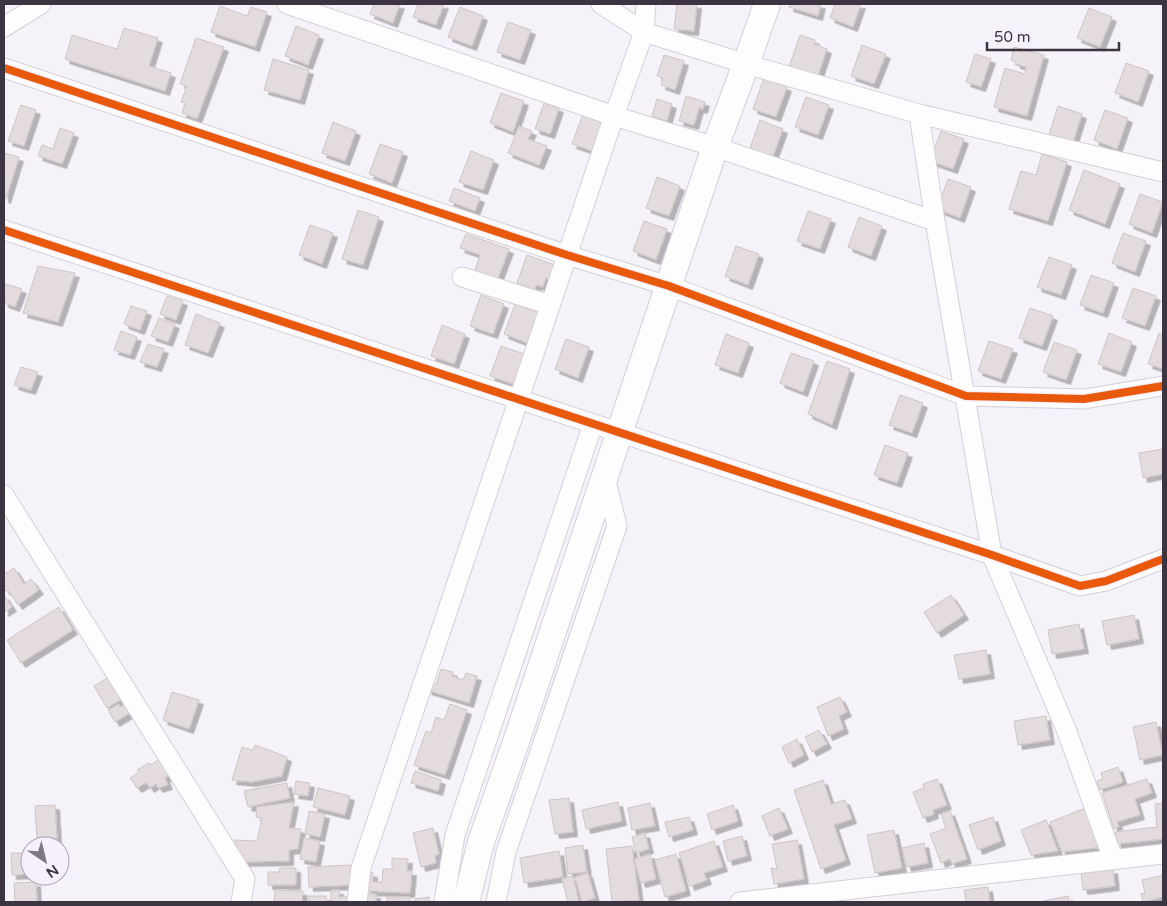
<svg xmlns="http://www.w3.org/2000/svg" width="1167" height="906" viewBox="0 0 1167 906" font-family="'Varela Round',sans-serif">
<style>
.building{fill:#e3dbdd;stroke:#cdc5c6;filter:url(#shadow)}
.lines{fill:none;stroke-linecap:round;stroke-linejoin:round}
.street-casing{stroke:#d4cfd8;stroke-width:21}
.secondary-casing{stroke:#d4cfd8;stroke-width:28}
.street{stroke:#fefdfe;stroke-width:19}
.secondary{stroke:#fefdfe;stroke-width:26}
.cycleway-casing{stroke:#f6effc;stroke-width:11}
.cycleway{stroke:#e8590c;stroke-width:8}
</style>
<defs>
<filter id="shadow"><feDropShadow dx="4.5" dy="4.5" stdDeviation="0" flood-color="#0004"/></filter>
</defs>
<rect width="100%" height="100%" fill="#f6f2f9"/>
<path class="building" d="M374 4H400L393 23 370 14Z
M418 4H444L436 25 413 17Z
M677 4H697L694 31 674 29Z
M790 4H821L818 16 789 7Z
M835 4H861L853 27 830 18Z
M220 6 247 16 251 7 267 12 255 47 211 32Z
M460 7 483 16 472 46 448 37Z
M1089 8 1112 17 1100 47 1077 38Z
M508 22 531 30 520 60 497 52Z
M296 26 319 35 308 65 285 56Z
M124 28 158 38 149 66 171 73 165 91 65 59 72 35 117 49Z
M800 35 815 40 814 44 827 49 818 76 789 67Z
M196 38 224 47 197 119 182 113 185 103 181 102 187 86 180 84Z
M862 45 886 54 874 84 851 76Z
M1014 47 1044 55 1027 116 994 107 1005 68 1025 74 1026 67 1016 64V62L1011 60Z
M975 54 991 59 981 87 966 82Z
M664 55 684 61 675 90 661 85 663 78 657 76Z
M273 59 309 70 300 100 264 90Z
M1126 63 1149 71 1138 102 1115 93Z
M764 78 787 87 776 117 753 109Z
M501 93 524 101 513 132 490 123Z
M686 96 705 102 703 109 699 108 694 125 679 121Z
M806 97 829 105 818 135 795 127Z
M657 99 672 104 667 121 652 116Z
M544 103 559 108 550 134 535 129Z
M21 105 36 110 24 146 8 141Z
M1058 106 1082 114 1073 142 1049 135Z
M1105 110 1128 118 1117 149 1094 140Z
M583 114 606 122 595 152 572 144Z
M760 120 783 129 772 159 749 151Z
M333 122 356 131 345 161 322 153Z
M519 126 532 131 528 139 547 146 539 165 508 153Z
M60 128 74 133 62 164 38 156 42 145 53 149Z
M941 131 964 139 953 169 930 161Z
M380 144 403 152 392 183 369 174Z
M471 151 494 160 483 190 459 182Z
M4 153 19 157 6 199 4 198Z
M1042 154 1067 162 1048 221 1009 209 1021 171 1036 175Z
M1084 170 1120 184 1105 224 1069 210Z
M657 177 680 186 669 216 646 208Z
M948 179 971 187 960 218 937 209Z
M454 188 480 198 475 211 449 201Z
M1140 194 1163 202 1152 233 1129 224Z
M358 210 379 217 363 265 342 259Z
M808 211 831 219 820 249 797 241Z
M859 217 882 226 871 256 848 247Z
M644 221 667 229 656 260 633 251Z
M310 225 333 233 322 264 299 255Z
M1123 233 1146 241 1135 272 1112 263Z
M466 234 509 249 497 281 474 273 480 255 460 248Z
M736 246 759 254 748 285 725 276Z
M527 255 558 266 553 281 546 278 543 287 536 285 535 290 517 283Z
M1049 257 1072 265 1061 295 1037 287Z
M38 266 75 273 58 322 23 313Z
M1091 275 1114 283 1103 313 1080 305Z
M6 284 22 289 15 307 4 303V289Z
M1133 288 1156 296 1145 326 1122 318Z
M481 295 504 304 493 334 470 326Z
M167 296 183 301 176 320 160 314Z
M515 304 538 312 527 343 504 334Z
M131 306 147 311 140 330 124 324Z
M1030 308 1053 316 1042 346 1019 338Z
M196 314 220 323 208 353 185 345Z
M159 318 175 324 168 342 151 336Z
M442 325 465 334 454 364 431 356Z
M121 331 137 337 130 355 114 350Z
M1109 333 1132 342 1121 372 1098 364Z
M1159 333 1163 335V369L1148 364Z
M726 334 749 343 738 373 715 365Z
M566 339 589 347 578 378 555 369Z
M989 341 1013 349 1001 379 978 371Z
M1054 342 1077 350 1066 380 1043 372Z
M148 344 164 349 157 367 140 362Z
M501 346 524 354 513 384 490 376Z
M791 353 814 361 803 392 780 383Z
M827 361 850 369 832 425 808 414Z
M21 367 38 372 31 390 14 385Z
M900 395 923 403 912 433 889 425Z
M885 445 908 453 897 483 874 475Z
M1163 449V474L1143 478 1139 453Z
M14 568 24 584 31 579 39 590 18 605 8 590 6 591 4 589V574Z
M4 595 12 607 4 612Z
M951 595 964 615 937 633 924 612Z
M59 607 73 630 21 663 7 640Z
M1134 615 1139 639 1107 645 1102 621Z
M1079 624 1084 649 1052 654 1048 630Z
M986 650 990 674 959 679 954 655Z
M441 669 453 672 452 676 463 680 466 673 477 676 469 703 427 690 429 683 436 685Z
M109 677 122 699 107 708 94 686Z
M172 692 199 700 189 729 163 720Z
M840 697 847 712 839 716 844 729 828 736 817 707Z
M130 701 135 710 115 722 108 710 119 704 120 707Z
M450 704 467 710 445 775 414 765 426 731 431 733 436 717 444 720Z
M1046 716 1050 740 1018 745 1014 721Z
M1156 722 1163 755 1140 760 1133 727Z
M819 730 827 744 812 752 805 737Z
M797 739 804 755 789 763 782 747Z
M255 745 287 757 282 776 252 782 232 780 242 747 253 750Z
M162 757 172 773 165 778 168 785 158 788 156 784 150 788 146 783 137 788 130 778 139 772 137 770 149 763 151 765Z
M1118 767 1123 782 1100 790 1097 781 1103 779 1101 773Z
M415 771 441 780 438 791 411 783Z
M937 779 947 805 933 810 934 814 923 818 913 792 924 788 923 784Z
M1147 779 1152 793 1135 799 1140 815 1117 822 1119 827 1114 829 1102 793Z
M823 780 831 804 845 800 852 819 834 825 846 860 821 869 794 790Z
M296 781 310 783 308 796 294 794Z
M287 783 290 798 248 807 244 791Z
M318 788 350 796 345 815 313 807Z
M569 798 573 832 555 834 549 800Z
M294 802 289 828 301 829 298 849 289 850V861L241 862 242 855 236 856 235 840 257 841 262 818 256 817 257 807Z
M618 802 622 821 586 829 582 810Z
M650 803 655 826 632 830 628 808Z
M1163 803V839L1117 844 1115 832 1157 827 1155 804Z
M55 805 57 839 37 840 35 806Z
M733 805 738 821 712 830 707 814Z
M1088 807 1103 847 1062 852 1050 822Z
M779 808 788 829 770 836 762 816Z
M309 811 325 814 320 837 305 834Z
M950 811 967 859 952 864 950 859 941 863 930 834 946 828 941 814Z
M689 817 693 830 669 837 665 822Z
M993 817 1001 841 978 850 969 825Z
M1046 820 1058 851 1031 855 1021 830Z
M433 828 439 854 435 856 436 863 421 867 413 833Z
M894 830 902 868 875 873 867 835Z
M645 833 649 849 636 853 632 837Z
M742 836 747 856 728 861 723 841Z
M304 838 320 841 316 862 300 859Z
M797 840 804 879 774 884 771 868 777 869 772 844Z
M714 841 723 867 704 873 707 880 690 886 679 853Z
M924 843 928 863 907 867 902 848Z
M583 845 587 872 568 874 565 848Z
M632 846 639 900 612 902 606 849Z
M559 851 563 877 524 883 520 858Z
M11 853H30V874L12 875Z
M650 854 656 879 641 883 634 859Z
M676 854 686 891 665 897 655 860Z
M392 858 408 859 407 871H412L410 893 366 891 367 872 373 873V882H382L383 869H392Z
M352 865 353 885 309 887 308 867Z
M280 868H296V885H268V872H279Z
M1113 869 1115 886 1083 890 1081 873Z
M588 873 595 898 582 902 575 877Z
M1163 875V897L1143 902 1141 894 1145 893 1142 880Z
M573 876 579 902H568L562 879Z
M36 882 37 902H15L14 883Z
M988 887 990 902H966L964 890Z
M275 890 303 891 302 902H274Z
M331 890H339V897H349V902H331Z
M363 894H376V902H362Z
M309 896H326V902H309Z
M1068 896 1069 902H1039Z
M387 897H410V902H387Z
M429 897V902H415V899Z"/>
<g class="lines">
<defs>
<path id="street" d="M287 4 614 116 715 147 935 221
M601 4 644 32 746 64 919 114 1163 172
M4 27 41 4
M4 68 567 255 669 286 966 396 1084 399 1163 386
M919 114 935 221 992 555 1066 729 1113 859
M4 230 992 555 1080 586 1106 581 1163 559
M462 277 550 305
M4 495 245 879 241 902
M357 902 361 868 614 116 644 32 646 4
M444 902 455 835 593 424
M496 902 506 852 617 526 605 477
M740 902 1163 854"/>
<path id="secondary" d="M466 902 481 842 518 736 715 147 746 64 767 4"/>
</defs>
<use href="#street" class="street-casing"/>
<use href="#secondary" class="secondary-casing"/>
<use href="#street" class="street"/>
<use href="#secondary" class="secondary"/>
<defs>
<path id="cycleway" d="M4 68 567 255 669 286 966 396 1084 399 1163 386
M4 230 992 555 1080 586 1106 581 1163 559"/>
</defs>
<use href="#cycleway" class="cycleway-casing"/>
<use href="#cycleway" class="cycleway"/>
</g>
<rect width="1167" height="906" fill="none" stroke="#3c3541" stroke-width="10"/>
<g transform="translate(45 861) rotate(145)"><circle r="24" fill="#f6effc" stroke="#aca5b1"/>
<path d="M0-4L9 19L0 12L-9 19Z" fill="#7d7781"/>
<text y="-8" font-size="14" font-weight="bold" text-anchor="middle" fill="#3c3541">N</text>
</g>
<path d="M987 42v8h132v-8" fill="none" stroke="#3c3541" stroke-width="2.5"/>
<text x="994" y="42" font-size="15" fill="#3c3541" stroke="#f6effc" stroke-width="4" paint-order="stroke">50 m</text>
</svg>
